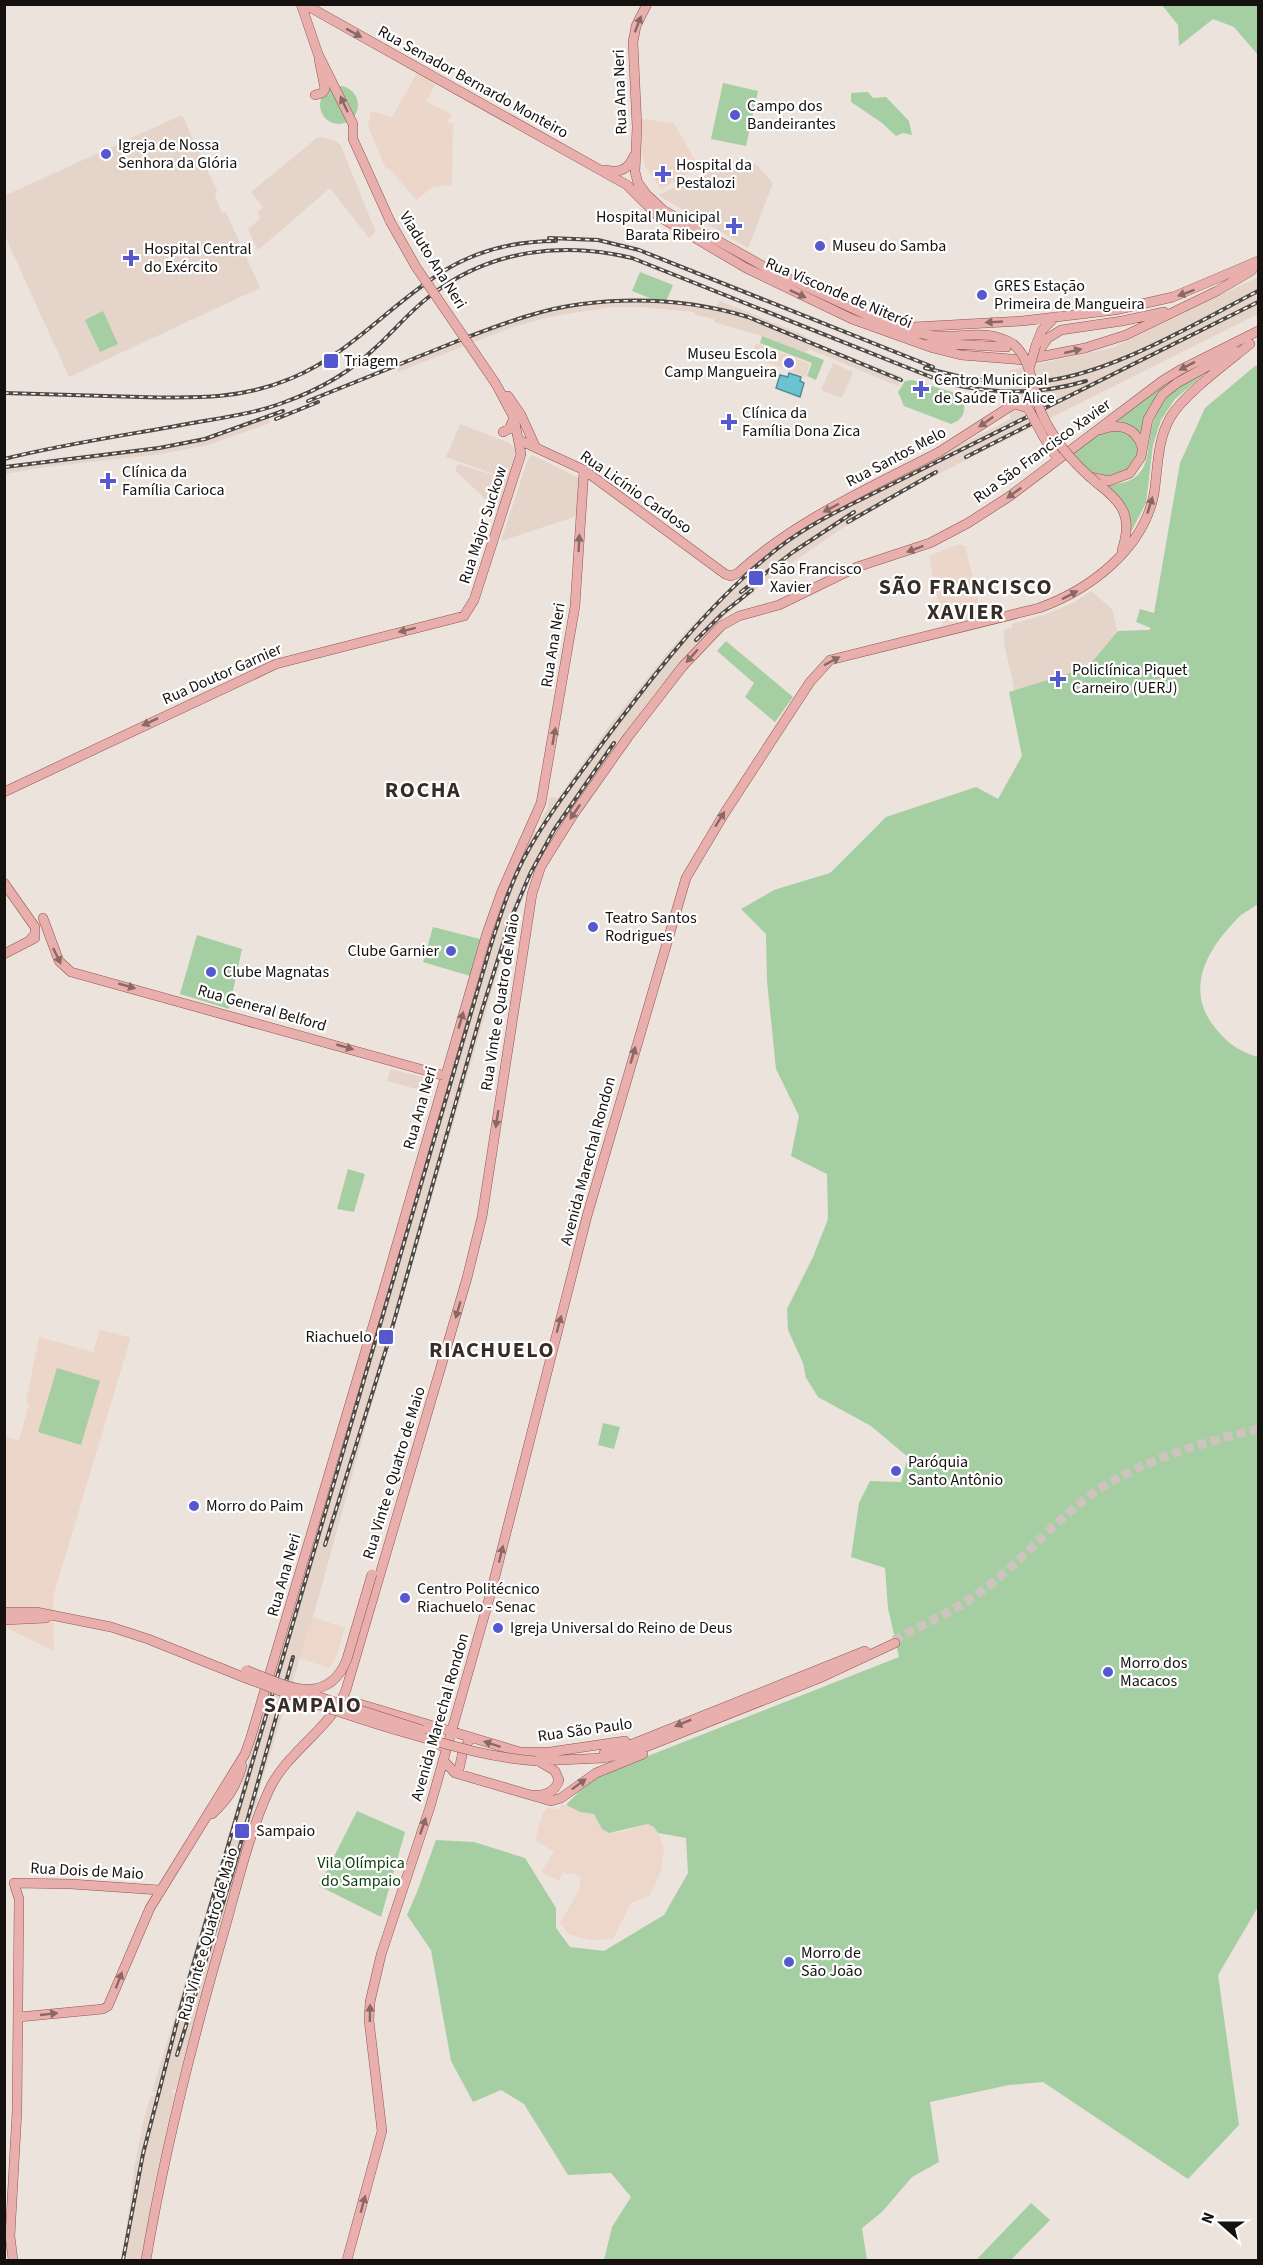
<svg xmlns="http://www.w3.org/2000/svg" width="1263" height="2265" viewBox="0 0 1263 2265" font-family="'Source Sans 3',sans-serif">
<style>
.built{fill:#e4d4c9}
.industrial{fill:#edd6ca}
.education{fill:#ecd6c9}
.green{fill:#a6cea3}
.water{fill:#6bc3d2;stroke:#518e97;stroke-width:1.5}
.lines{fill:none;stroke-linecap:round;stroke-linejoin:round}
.major-tunnel{stroke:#ccc4bd;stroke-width:9;stroke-dasharray:9 4.5;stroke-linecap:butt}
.major-casing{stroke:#935550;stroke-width:10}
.major{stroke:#e8afac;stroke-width:9}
.rail-casing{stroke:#4f4a46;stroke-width:4}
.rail{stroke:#fff;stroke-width:1.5;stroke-dasharray:4.5;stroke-linecap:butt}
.major-bridge-casing{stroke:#935550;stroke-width:10;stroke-linecap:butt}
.major-bridge{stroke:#e8afac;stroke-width:9}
.oneway{fill:#896865}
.poi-dot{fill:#5658d0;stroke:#fff;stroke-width:2}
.labels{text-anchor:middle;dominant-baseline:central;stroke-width:4.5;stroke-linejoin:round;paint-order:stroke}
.street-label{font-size:16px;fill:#14110e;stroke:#fff}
.poi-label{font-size:16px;fill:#14110e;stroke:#fff;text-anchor:start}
.park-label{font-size:16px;fill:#0e400f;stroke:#fff}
.district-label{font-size:22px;font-weight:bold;letter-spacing:1.5px;fill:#352d28;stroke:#fff}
</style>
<rect width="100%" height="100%" fill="#ece3dc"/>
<path class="built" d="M182 115 217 191 215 197 222 213 226 212 260 288 69 377 5 236 4 196Z
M323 137 336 141 341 146 375 230 374 234 369 238 330 188 258 250 248 229 261 218 257 213 263 207 251 192 317 138Z
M756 164 773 183 748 248 658 195 720 167Z
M1258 277V314L903 492 838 531 766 581 725 616 687 655 648 702 585 789 582 790 551 838 533 872 509 932 370 1411 315 1610 257 1796 259 1797 255 1808H253L252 1815 219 1929 176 2089 172 2090V2092H175L153 2193 142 2260H122L135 2165 144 2119 151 2096 156 2095V2092H152L244 1787 242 1782 251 1753 356 1403 488 942 520 861 534 831 537 832 542 823 540 821 547 809 549 797 558 798 611 723 667 653 697 620 766 554 826 514 1010 419V370L1112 348Z
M625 299 661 300 717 306 720 301 804 335 810 341 902 377 898 386 809 349 805 353 762 336 714 322V319L696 315 694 312 640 307H612L549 317 510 328 398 372 395 365 493 325 537 311 562 304Z
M833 363 853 372 842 398 821 390Z
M267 415 270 423 208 445 161 454 46 467 5 474V465L162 446 205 437Z
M460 424 509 443 519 453 511 480 446 457Z
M532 455 581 479 577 516 501 541 527 462Z
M458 464 512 481 500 513 455 470Z
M1091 591 1112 609 1123 654 1108 697 1017 701 1004 643V629L1012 628V624L1044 615 1073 603Z
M391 1069 434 1080 431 1093 387 1081Z"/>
<path class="industrial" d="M312 1617 345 1628 335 1660 329 1668 299 1658Z
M562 1804 580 1812 594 1814 602 1829 609 1833 622 1832 648 1824 655 1827 658 1833 664 1849 661 1870 650 1895 631 1903 613 1939 590 1940 568 1934 560 1923 579 1891 581 1877 576 1874H567L563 1872 559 1881 541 1872 554 1852 535 1840 543 1813 547 1808 558 1810Z"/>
<path class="education" d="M417 73 436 84 426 101 452 115 447 123H453L452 185 433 187 416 200 389 168 386 169 368 126 371 111 392 117Z
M642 119 674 123 699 167 661 189 645 166 641 152Z
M756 343 810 364 805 377 751 355Z
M959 544 965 546 967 553 982 617 943 626 929 556Z
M100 1330 129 1337 130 1340 53 1597 54 1651 5 1627 4 1436 19 1440 29 1404 26 1402 39 1337 93 1352Z"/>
<path class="green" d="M1162 5H1258V55L1234 27 1213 19 1179 46 1178 25Z
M723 83 758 91 746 146 711 139Z
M320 105a19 19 0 1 1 38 0a19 19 0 1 1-38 0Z
M868 92 873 98 886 97 909 121 912 135 903 133 896 136 882 123 851 102V93Z
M640 272 673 285 665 304 632 291Z
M103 311 118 344 100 352 85 320Z
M762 336 824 360 816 380 807 376 812 363 760 343Z
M1212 360 1173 382 1141 436C1135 425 1125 423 1113 423L1163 386Z
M1255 366H1258V904C1251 909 1242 913 1236 920 1205 952 1184 992 1217 1030 1228 1044 1241 1052 1258 1057V1907L1218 1975 1239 2125 1188 2179 1043 2082 1009 2085 930 2102 939 2162 912 2177 882 2212 862 2228 867 2260H604L612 2227 631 2197 611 2173 568 2175 524 2104 501 2090 473 2102 451 2061 431 1950 407 1915 417 1892 436 1840 474 1842 525 1858 556 1908V1928L570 1947 604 1951 664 1915 688 1873 686 1838 658 1833 654 1827 648 1824 609 1833 602 1829 594 1814 580 1812 566 1805 592 1778 899 1657 888 1608 885 1568 851 1557 859 1503 870 1481 901 1482 908 1457 871 1426 818 1397 806 1378 803 1363 788 1330 787 1309 813 1257 828 1219 827 1174 791 1156 799 1116 776 1069 767 981 766 934 741 909 774 890 830 873 886 817 976 787 998 799 1022 756 1009 692 1087 668 1118 631 1149 630 1151 628 1136 622 1140 609 1154 613 1180 463 1205 408Z
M1208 371 1175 399 1161 420 1153 445 1146 503 1130 534C1132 514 1121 497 1105 485 1166 483 1137 439 1162 403 1173 387 1192 380 1208 371Z
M912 380 962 395C966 409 966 418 951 424L904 406 898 392 905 381Z
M1118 429 1132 435 1139 449 1138 456 1132 468 1111 478 1090 474 1072 454 1100 434Z
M726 641 793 697 775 722 745 697 754 683 717 651Z
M433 927 480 939 470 976 423 962Z
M197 935 242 949 229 1009 180 994Z
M348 1169 365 1174 354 1212 337 1209Z
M57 1368 100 1381 81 1445 38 1432Z
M603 1423 620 1427 614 1449 598 1445Z
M357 1811 405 1832 381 1917 319 1886Z
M1031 2203 1050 2220 1011 2260H981L978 2258Z"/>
<path class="water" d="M789 373 801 377 800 381 804 383 800 397 776 388 780 375 788 377Z"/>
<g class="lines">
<path class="major-tunnel" d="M894 1640C927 1623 963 1607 992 1583 1033 1551 1064 1509 1109 1483 1156 1456 1206 1442 1258 1429"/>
<defs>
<path id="major" d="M301 4 318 54 353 124V139L390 221
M304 4 627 185 658 216 746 268 852 319 933 348 961 355 1023 360 1085 348 1126 335 1217 291 1251 271 1258 263
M647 4 636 26 633 42 637 127 635 172 638 183 647 195 663 210 770 270 895 328 1022 321 1115 310 1173 297 1258 261
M315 95 322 93 325 89 319 59
M605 170C620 173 628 170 634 156
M903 330C915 333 929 336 942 336 969 337 987 329 1013 344
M930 343 1007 347
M1036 345 1042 330 1055 317
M1040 349 1048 338 1061 330 1122 321 1164 312
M508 396 521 415 536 448
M1100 430C1118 423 1135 426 1142 447
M503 432 509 429 514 418
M1043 436 1058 459
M519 440 584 470 725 574 731 576 738 573C796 520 870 488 939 452
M1090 477 1109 481 1130 473 1141 457 1148 419 1162 395 1177 383 1235 351
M1098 484C1123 503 1133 517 1122 550
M4 792 276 664 464 616 474 600 521 454 514 418 496 384
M4 883 35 927V934L29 941
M43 918 59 961 71 972 445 1076
M4 954 35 938
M4 1612H36L111 1627 148 1639 243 1677
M4 1620 46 1618
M343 1699 520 1752H550L625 1741
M422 1730 434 1736 441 1746
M604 1753 635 1743 865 1651
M443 1760 455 1773 551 1801 561 1798 596 1773 643 1754
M536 1761 604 1758 638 1750 822 1677 895 1643
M458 1774 463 1751 471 1737
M533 1795C545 1796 555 1792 559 1780L555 1771 540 1762
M212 1814C228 1799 236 1787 242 1766
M19 2017 103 2009 108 2006 150 1908 245 1754 250 1740 384 1289 487 933 502 891 541 803 575 606 584 470
M13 2260 10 2236 17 2111 19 1899 14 1883 71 1884 159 1890
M146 2260C165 2148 193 2038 225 1928 238 1882 249 1834 269 1790 287 1751 330 1730 346 1690L467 1278 482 1217 532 894 541 866 573 815 628 737 683 666 721 626 739 616 779 605 857 567 930 543 968 523 1010 496 1162 381 1180 370 1258 331
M347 2260 382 2131 369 2020 370 2002 381 1955 430 1807 491 1592 587 1216 686 878 724 814 810 682 830 660 1039 608C1089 590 1143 550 1154 494 1158 468 1157 441 1170 418 1184 394 1227 363 1250 344"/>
</defs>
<use href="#major" class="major-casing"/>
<use href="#major" class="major"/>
<defs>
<path id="rail" d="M549 238 598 240 639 250 933 367
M925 368 970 379 1014 383
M1035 382C1107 377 1194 324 1258 291
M4 393C50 394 95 396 140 397 195 398 240 400 292 378 352 353 392 302 447 269 479 250 518 241 556 241
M308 401C359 381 409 360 460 340 500 325 540 309 582 304 638 297 695 301 748 317L901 380
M276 419 318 402
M966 457 1035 422
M4 459C64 444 127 435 187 424 220 418 254 414 285 402 318 390 349 373 374 349 393 332 410 311 430 296 489 250 562 241 632 258L946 383C992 394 1040 395 1086 381
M5 467 159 448 205 439 283 411
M848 522 936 472
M741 592 793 552 854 512
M696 640 723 613 752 590
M325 1545 387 1346 482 1010 510 921 530 874 554 830 614 743
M177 2055 235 1864 293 1657
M123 2260 143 2154 180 2010 490 948C500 917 509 887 524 858 546 817 576 779 604 741 653 676 704 609 767 557 795 533 827 516 860 500L1258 302"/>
</defs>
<use href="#rail" class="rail-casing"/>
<use href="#rail" class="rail"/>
<defs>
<path id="major-bridge" d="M390 221 416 267 496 384
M1013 344C1032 359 1032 390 1041 412 1053 440 1074 464 1098 484
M1029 369 1036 345
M939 452 1014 404 1028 408 1043 436
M246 1670C282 1684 327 1710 347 1659L372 1574
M243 1677C298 1698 353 1718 410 1734 452 1746 492 1758 536 1761
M304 1692 422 1730"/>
</defs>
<use href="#major-bridge" class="major-bridge-casing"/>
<use href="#major-bridge" class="major-bridge"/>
</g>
<defs><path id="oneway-solid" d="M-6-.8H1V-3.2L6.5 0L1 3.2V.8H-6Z" transform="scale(1.5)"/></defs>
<g class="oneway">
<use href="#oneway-solid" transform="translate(638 24) rotate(-69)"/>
<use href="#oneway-solid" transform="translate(354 33) rotate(29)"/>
<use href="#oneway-solid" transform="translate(344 104) rotate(-115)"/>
<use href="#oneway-solid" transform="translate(1186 293) rotate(160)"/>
<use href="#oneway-solid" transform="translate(798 294) rotate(25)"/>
<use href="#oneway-solid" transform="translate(994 322) rotate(177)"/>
<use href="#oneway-solid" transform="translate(1073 351) rotate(-13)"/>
<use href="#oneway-solid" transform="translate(1187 366) rotate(153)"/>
<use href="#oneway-solid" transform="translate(986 422) rotate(145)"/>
<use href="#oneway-solid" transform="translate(1014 493) rotate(144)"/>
<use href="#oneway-solid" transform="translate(1150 505) rotate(-73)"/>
<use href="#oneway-solid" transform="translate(831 508) rotate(152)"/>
<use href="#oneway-solid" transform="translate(579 543) rotate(-87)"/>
<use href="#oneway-solid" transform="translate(915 549) rotate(159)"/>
<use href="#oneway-solid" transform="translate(1070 595) rotate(-27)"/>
<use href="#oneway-solid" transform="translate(407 630) rotate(166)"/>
<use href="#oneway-solid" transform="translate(692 656) rotate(131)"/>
<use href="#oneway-solid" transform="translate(832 661) rotate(-28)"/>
<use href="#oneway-solid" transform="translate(150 722) rotate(155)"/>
<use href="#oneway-solid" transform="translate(554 736) rotate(-80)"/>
<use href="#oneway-solid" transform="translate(575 812) rotate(124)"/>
<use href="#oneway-solid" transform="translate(720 819) rotate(-58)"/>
<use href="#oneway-solid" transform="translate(57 956) rotate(64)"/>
<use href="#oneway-solid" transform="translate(127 986) rotate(16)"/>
<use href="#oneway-solid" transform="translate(461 1020) rotate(-74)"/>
<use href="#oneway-solid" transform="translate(345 1047) rotate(16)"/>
<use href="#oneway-solid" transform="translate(633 1055) rotate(-74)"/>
<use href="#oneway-solid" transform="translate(497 1119) rotate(99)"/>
<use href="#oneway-solid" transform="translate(458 1310) rotate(106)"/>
<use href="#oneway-solid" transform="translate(559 1324) rotate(-75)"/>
<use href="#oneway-solid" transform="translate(501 1554) rotate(-76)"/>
<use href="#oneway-solid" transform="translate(683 1723) rotate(158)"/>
<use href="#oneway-solid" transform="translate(492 1744) rotate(-162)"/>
<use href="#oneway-solid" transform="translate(579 1784) rotate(-37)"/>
<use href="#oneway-solid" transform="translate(423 1826) rotate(-71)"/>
<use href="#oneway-solid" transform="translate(119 1980) rotate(-69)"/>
<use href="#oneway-solid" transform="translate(370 2013) rotate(-89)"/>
<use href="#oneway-solid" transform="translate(49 2014) rotate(-6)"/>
<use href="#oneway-solid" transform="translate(363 2204) rotate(-75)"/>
</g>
<g class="poi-dot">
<circle cx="735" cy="115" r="6"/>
<circle cx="106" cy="154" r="6"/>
<path d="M660 165h6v6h6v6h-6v6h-6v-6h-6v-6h6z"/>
<path d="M731 217h6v6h6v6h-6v6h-6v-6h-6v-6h6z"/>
<circle cx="820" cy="246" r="6"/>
<path d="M128 249h6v6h6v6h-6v6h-6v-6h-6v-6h6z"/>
<circle cx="982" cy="295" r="6"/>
<rect x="323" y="353" width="16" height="16" rx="3"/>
<circle cx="789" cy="363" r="6"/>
<path d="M918 380h6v6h6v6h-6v6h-6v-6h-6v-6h6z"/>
<path d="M726 413h6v6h6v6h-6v6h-6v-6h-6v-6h6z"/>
<path d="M105 472h6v6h6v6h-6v6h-6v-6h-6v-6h6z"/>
<rect x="748" y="570" width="16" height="16" rx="3"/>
<path d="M1055 670h6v6h6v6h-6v6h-6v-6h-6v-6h6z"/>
<circle cx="593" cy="927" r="6"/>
<circle cx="451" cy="951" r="6"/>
<circle cx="211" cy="972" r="6"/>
<rect x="378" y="1329" width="16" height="16" rx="3"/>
<circle cx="896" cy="1471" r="6"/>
<circle cx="194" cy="1506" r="6"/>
<circle cx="405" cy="1598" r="6"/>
<circle cx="498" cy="1628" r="6"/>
<circle cx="1108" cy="1672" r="6"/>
<rect x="234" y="1823" width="16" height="16" rx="3"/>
<circle cx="789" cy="1962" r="6"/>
</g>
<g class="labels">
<g class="street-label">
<text transform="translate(473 82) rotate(29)">Rua Senador Bernardo Monteiro</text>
<text transform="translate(620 92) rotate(-92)">Rua Ana Neri</text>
<text transform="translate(433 260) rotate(58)">Viaduto Ana Neri</text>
<text transform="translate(839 293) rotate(23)">Rua Visconde de Niterói</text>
<text transform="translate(1042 451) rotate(-36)">Rua São Francisco Xavier</text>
<text transform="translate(896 457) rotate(-28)">Rua Santos Melo</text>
<text transform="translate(636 492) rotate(35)">Rua Licínio Cardoso</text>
<text transform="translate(483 525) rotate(-72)">Rua Major Suckow</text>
<text transform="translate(553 645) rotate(-81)">Rua Ana Neri</text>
<text transform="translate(222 674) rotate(-24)">Rua Doutor Garnier</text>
<text transform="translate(500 1002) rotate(-81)">Rua Vinte e Quatro de Maio</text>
<text transform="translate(262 1008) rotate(16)">Rua General Belford</text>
<text transform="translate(420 1108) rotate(-74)">Rua Ana Neri</text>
<text transform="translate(588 1161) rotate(-75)">Avenida Marechal Rondon</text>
<text transform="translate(394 1473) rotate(-73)">Rua Vinte e Quatro de Maio</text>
<text transform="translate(284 1575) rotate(-74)">Rua Ana Neri</text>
<text transform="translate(440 1717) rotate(-74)">Avenida Marechal Rondon</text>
<text transform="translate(585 1730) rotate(-8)">Rua São Paulo</text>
<text transform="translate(87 1871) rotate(3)">Rua Dois de Maio</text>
<text transform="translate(208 1934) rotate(-74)">Rua Vinte e Quatro de Maio</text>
</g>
<g class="poi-label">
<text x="747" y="106">Campo dos<tspan x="747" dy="18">Bandeirantes</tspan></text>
<text x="118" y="145">Igreja de Nossa<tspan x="118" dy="18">Senhora da Glória</tspan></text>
<text x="676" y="165">Hospital da<tspan x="676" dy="18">Pestalozi</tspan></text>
<text x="720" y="217" text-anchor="end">Hospital Municipal<tspan x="720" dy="18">Barata Ribeiro</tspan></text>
<text x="832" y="246">Museu do Samba</text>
<text x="144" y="249">Hospital Central<tspan x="144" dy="18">do Exército</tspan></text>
<text x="994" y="286">GRES Estação<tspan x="994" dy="18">Primeira de Mangueira</tspan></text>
<text x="777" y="354" text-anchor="end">Museu Escola<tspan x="777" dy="18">Camp Mangueira</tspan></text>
<text x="344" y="361">Triagem</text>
<text x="934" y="380">Centro Municipal<tspan x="934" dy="18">de Saúde Tia Alice</tspan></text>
<text x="742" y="413">Clínica da<tspan x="742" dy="18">Família Dona Zica</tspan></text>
<text x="122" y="472">Clínica da<tspan x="122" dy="18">Família Carioca</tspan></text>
<text x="770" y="569">São Francisco<tspan x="770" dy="18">Xavier</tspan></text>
<text x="1072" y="670">Policlínica Piquet<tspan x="1072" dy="18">Carneiro (UERJ)</tspan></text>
<text x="605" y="918">Teatro Santos<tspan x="605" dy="18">Rodrigues</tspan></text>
<text x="439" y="951" text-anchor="end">Clube Garnier</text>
<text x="223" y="972">Clube Magnatas</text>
<text x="372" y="1337" text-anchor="end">Riachuelo</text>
<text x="908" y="1462">Paróquia<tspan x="908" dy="18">Santo Antônio</tspan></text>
<text x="206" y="1506">Morro do Paim</text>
<text x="417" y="1589">Centro Politécnico<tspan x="417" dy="18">Riachuelo - Senac</tspan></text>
<text x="510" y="1628">Igreja Universal do Reino de Deus</text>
<text x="1120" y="1663">Morro dos<tspan x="1120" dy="18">Macacos</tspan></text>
<text x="256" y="1831">Sampaio</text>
<text x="801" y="1953">Morro de<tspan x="801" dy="18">São João</tspan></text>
</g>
<g class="park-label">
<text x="361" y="1863">Vila Olímpica<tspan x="361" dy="18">do Sampaio</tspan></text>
</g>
<g class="district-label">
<text x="966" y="587">SÃO FRANCISCO<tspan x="966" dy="25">XAVIER</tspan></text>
<text x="423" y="790">ROCHA</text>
<text x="492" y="1350">RIACHUELO</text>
<text x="313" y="1705">SAMPAIO</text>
</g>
</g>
<rect width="1263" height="2265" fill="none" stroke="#14110e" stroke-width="12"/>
<g transform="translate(1221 2223) rotate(291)" stroke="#ffffff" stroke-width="4.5" paint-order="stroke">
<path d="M0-4.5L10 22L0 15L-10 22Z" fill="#14110e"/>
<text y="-9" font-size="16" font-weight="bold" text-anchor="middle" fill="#14110e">N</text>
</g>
</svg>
